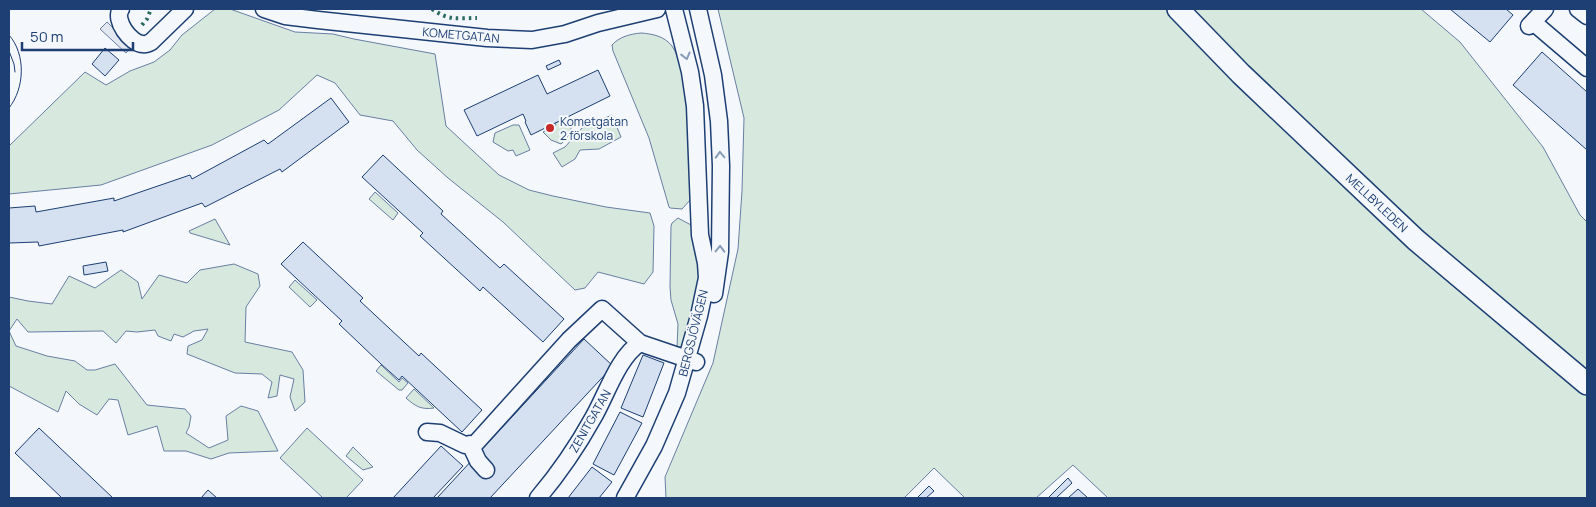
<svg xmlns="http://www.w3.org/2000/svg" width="1596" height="507" viewBox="0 0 1596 507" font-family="Manrope,sans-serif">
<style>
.green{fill:#d7e8df;stroke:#687fa3}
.parking{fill:#e3e8f0;stroke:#687fa3}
.building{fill:#d5e0f0;stroke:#1d3f73}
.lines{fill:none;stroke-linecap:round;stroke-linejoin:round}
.minor-casing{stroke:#1d3f73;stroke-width:19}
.major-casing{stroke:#1d3f73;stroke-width:24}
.minor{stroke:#f4f7fb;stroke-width:16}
.major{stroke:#f4f7fb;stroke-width:21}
.tram{stroke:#1d3f73;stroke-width:1}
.hedge{stroke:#2c6c60;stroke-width:4;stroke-dasharray:2.5 4;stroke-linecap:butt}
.oneway{stroke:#889bb7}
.poi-dot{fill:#c62828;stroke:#f4f7fb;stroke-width:2}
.labels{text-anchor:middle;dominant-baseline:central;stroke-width:4;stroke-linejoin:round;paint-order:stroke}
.street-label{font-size:12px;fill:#1d3f73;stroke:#f4f7fb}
.poi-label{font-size:12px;fill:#1d3f73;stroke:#f4f7fb;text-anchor:start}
</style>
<rect width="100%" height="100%" fill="#f4f7fb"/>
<path class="green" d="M215 9H230L295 32 333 34 354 39 435 54 446 126 499 175 529 190 553 196 606 207 650 213 654 226 653 272 644 284 598 272 585 288 575 290 503 222 448 178 417 150 393 121 360 115 335 83 317 75 279 110 212 145 101 185 9 194V146L85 72 106 85 130 71 154 62 170 50 182 35Z
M718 9H1421L1460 42 1543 147 1580 215 1587 222V498H1108L1073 465 1036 498H965L934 468 904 498H666L665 477 713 363 738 249 742 191 744 118Z
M641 33C653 34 664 36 672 46 690 70 689 166 691 199L682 209 670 208 669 207 649 138 613 51 612 45C619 37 630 34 641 33Z
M612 115 621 137 599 149 580 150 575 159 562 167 553 153 565 147 582 128Z
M570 117C574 128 569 137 561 144L551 140 543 132 556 125 555 123Z
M513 125H519L530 150 516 156 513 150 508 151 493 142 495 133Z
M375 192 398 213 393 220 369 199Z
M678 218 691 225 702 284 683 346 677 348 678 324 671 300 670 287 671 226 672 223Z
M215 219 230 245 190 233 189 231Z
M234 264 258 274 260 286 246 307 245 342 292 352 303 370 305 402 295 411 290 397 294 379 280 375 277 396 268 398 272 382 262 374 235 373 187 354 188 346 202 340 208 329 194 331 183 337 174 334 171 341 158 336 155 330 137 332 126 331 116 343 103 331 28 332 17 319 9 331V297L28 301 52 304 69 276 95 288 121 270 138 282 142 299 159 275 187 283 200 270Z
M295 280 317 300 310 307 289 287Z
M9 331 16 346 47 356 75 361 87 370H95L115 364 147 405 185 409 191 416 189 427 186 433 209 448 228 440 226 416 241 406 258 411 278 451 229 453 211 459 186 451H164L157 426 128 435 118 400 109 399 97 415 79 404 66 391 58 412 9 386Z
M381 365 399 382 402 378 408 383 402 390H399L376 371Z
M414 389 434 408C421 410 415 406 406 398Z
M307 428 363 480 346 498H323L280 458Z
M353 447 373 467 363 470 346 456Z"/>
<path class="parking" d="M107 22 132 46 126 53 100 29Z"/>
<path class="building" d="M1450 9H1506L1513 15 1490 42Z
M105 48 119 60 105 76 92 64Z
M1542 52 1587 92V150L1513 85Z
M559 60 561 64 548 70 546 66Z
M598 70 610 96 531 135 525 122 526 121 523 114 477 136 464 110 538 75 547 94Z
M331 98 349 122 282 172 280 169 205 207 202 203 123 232V230L39 246 38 242 9 243V208L35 206 36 212 114 198V201L190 175 192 179 264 140 268 144Z
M383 155 443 211 441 214 500 268 504 264 564 319 543 342 483 287 480 291 420 236 423 233 362 177Z
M303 242 363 298 360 301 419 356 421 353 482 410 462 432 402 376 399 380 381 364 339 324 342 321 281 264Z
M106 262 108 271 84 275 83 266Z
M584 339 613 366 490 498H437Z
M643 355 664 363 643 417 621 408Z
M620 412 642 423 614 475 593 464Z
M39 428 113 498H62L15 453Z
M441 446 463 466 433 498H393Z
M592 467 612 482 599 498H568Z
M1068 478 1072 483 1056 498H1048Z
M929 486 934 491 926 498H917Z
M1078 489 1088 498H1068Z
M208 490 217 498H201Z"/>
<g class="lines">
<defs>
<path id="minor" d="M121 9C113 20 131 44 143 44 145 45 149 43 151 42L185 9
M264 9 285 16 318 20 487 38 532 40 565 34 598 23 657 9
M698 9 713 75 719 121 721 166 720 252 714 294
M1578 9 1587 16
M1533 22 1587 68
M1529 26 1545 9
M427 432 440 433 465 445 475 444 569 340 602 309 640 343 696 362
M470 444 478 461 486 470
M538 498C559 473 577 447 593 418 606 396 618 357 640 343
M625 498 654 446 677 393 699 316 707 278 706 263 700 235 695 106 690 72 674 9"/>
<path id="major" d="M1178 9 1241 74 1416 240 1587 384"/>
</defs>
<use href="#minor" class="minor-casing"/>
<use href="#major" class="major-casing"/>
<use href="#minor" class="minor"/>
<use href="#major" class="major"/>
<path class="tram" d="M9 35C26 54 25 88 9 108
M9 51 14 64 15 72"/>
<path class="hedge" d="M432 9C449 21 456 18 477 18
M142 25 147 19 151 9"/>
</g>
<defs><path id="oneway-chevron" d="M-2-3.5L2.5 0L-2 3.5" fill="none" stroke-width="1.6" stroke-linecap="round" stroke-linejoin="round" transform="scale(1.25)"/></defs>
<g class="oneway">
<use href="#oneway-chevron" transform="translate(686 56) rotate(76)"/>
<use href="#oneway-chevron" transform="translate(720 155) rotate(-92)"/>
<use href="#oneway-chevron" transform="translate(720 249) rotate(-89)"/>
</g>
<circle class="poi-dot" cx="550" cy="128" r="5"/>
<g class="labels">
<g class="street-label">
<text transform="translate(461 35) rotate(5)">KOMETGATAN</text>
<text transform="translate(1377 203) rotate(43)">MELLBYLEDEN</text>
<text transform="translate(693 333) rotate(-76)">BERGSJÖVÄGEN</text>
<text transform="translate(590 421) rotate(-60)">ZENITGATAN</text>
</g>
<g class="poi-label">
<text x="560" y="121">Kometgatan<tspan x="560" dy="14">2 förskola</tspan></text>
</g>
</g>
<rect width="1596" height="507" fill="none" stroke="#1d3f73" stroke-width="20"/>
<path d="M22 42v8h111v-8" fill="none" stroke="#1d3f73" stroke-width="2.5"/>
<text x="30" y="42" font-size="15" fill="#1d3f73" stroke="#f4f7fb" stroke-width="4" paint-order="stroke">50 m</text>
</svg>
